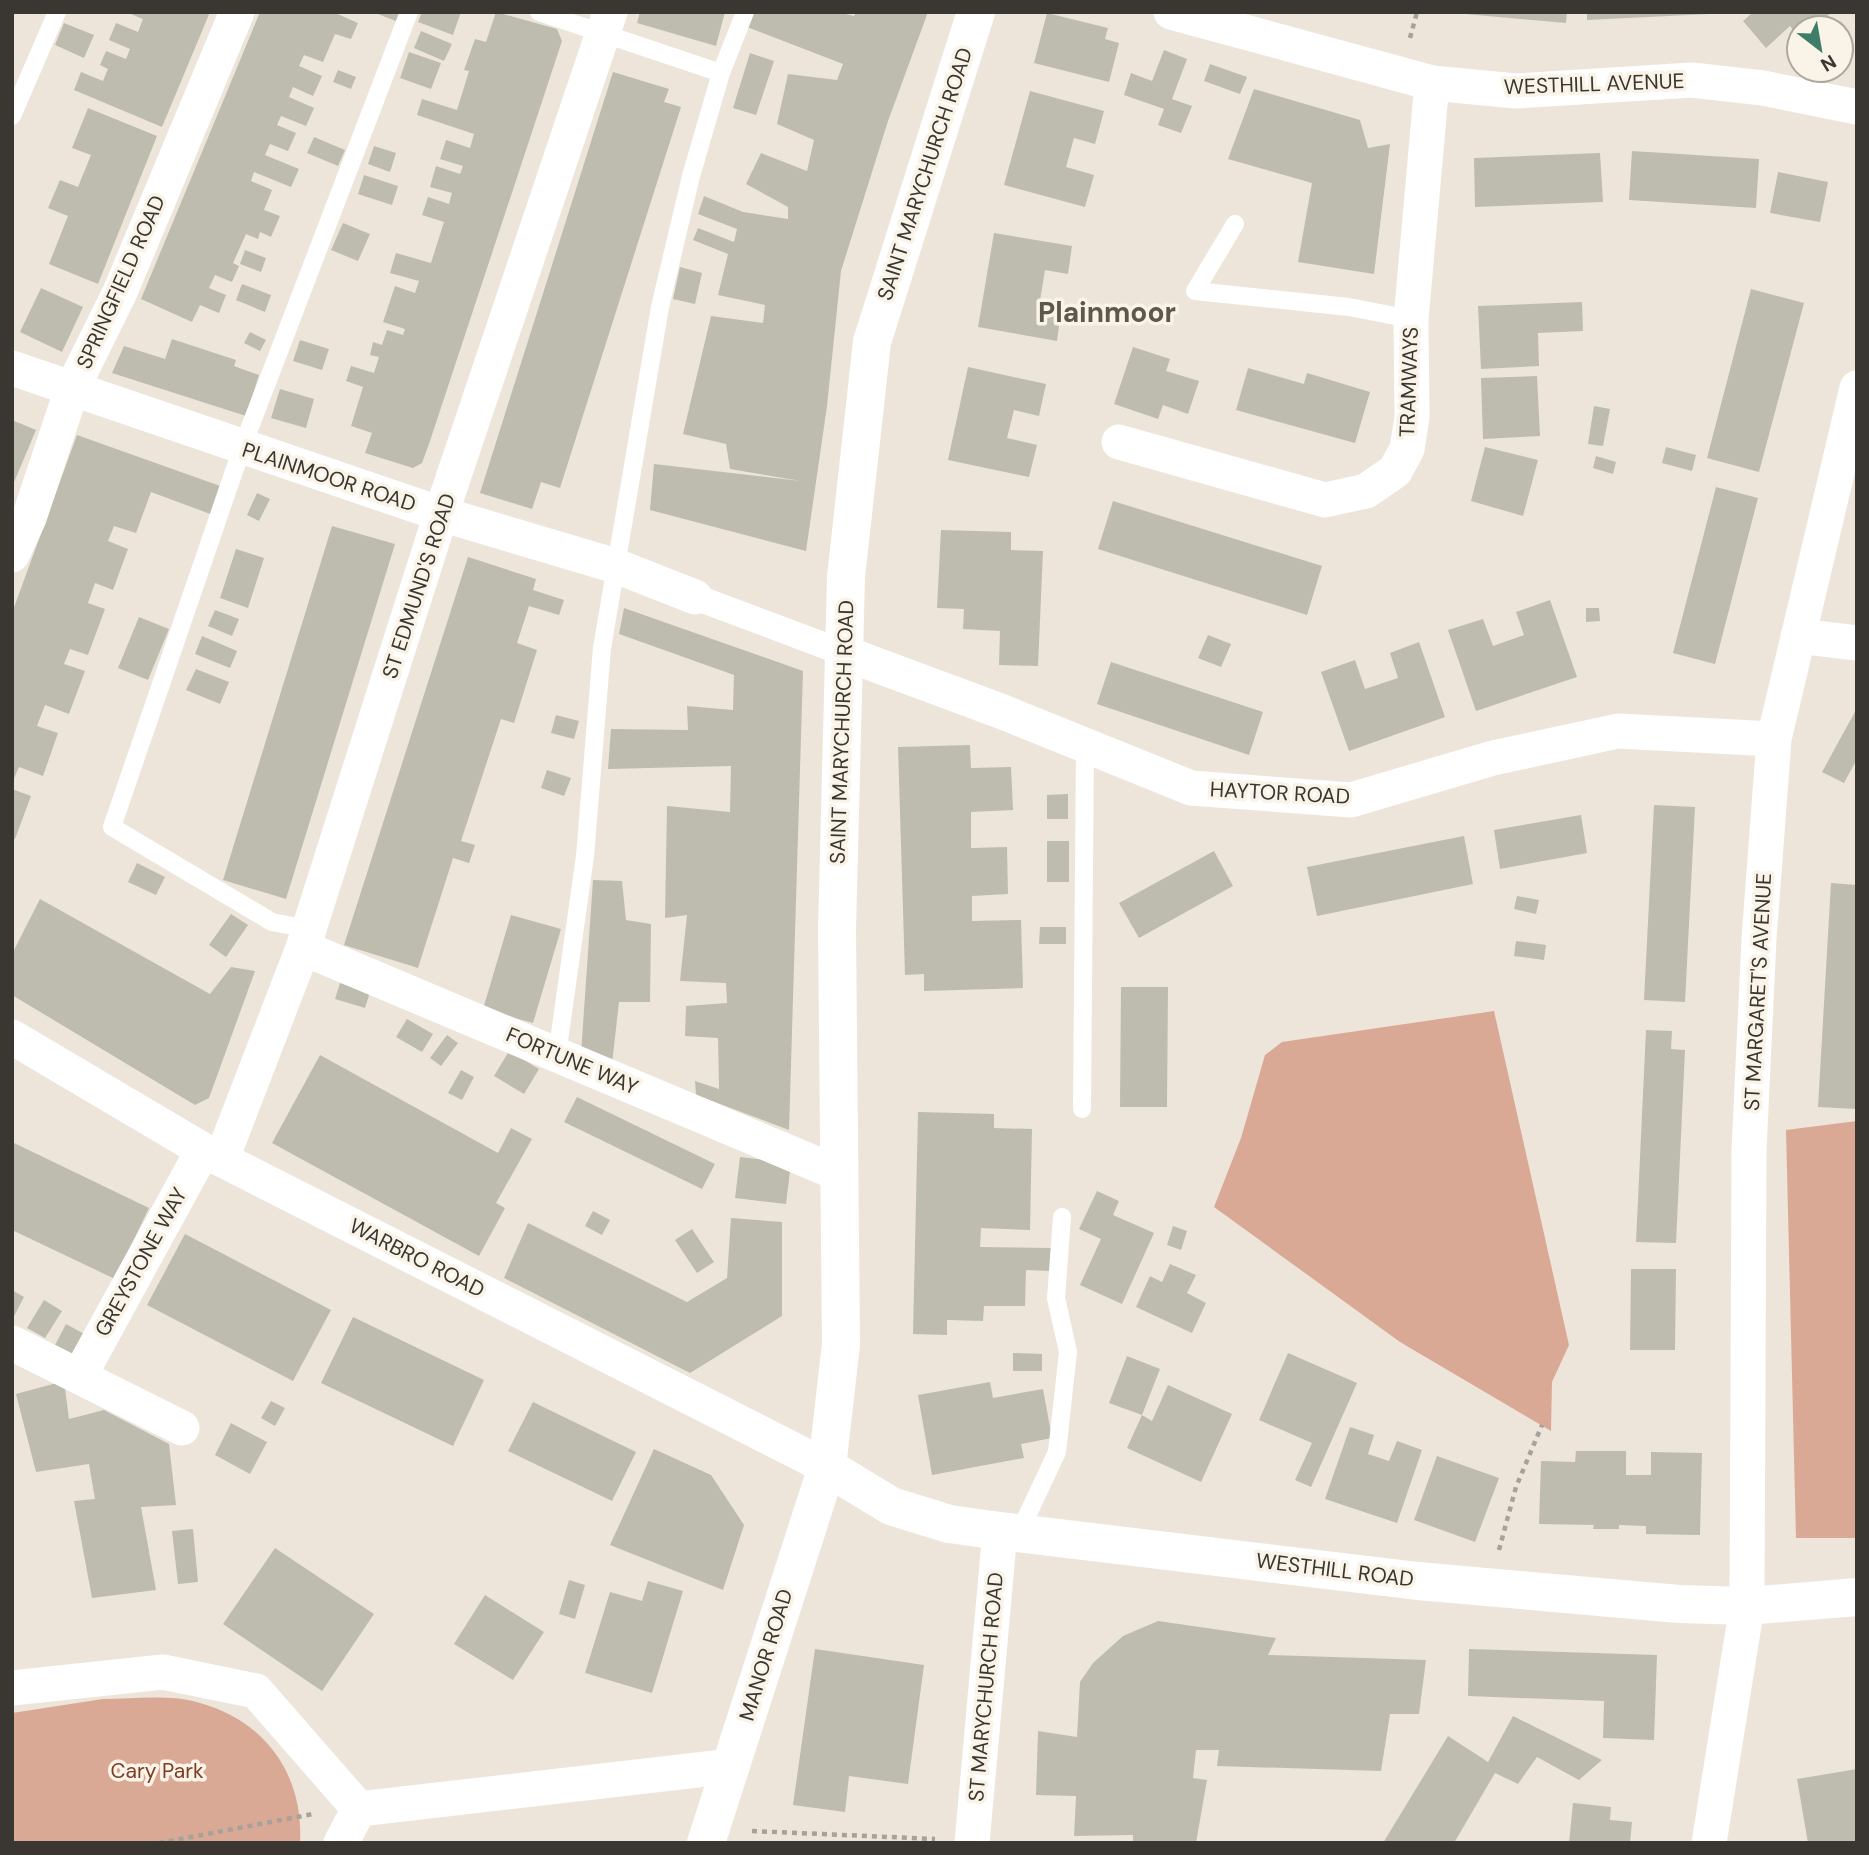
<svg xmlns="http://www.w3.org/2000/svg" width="1869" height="1855" viewBox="0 0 1869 1855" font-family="'DM Sans',sans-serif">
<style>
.green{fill:#daa995}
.building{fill:#bebcaf}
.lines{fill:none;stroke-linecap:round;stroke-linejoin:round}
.path{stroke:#a7a199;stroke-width:4.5;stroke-dasharray:5 5;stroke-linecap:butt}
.service{stroke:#fff;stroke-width:18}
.pedestrian{stroke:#fff;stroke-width:26}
.minor{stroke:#fff;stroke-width:35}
.tertiary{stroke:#fff;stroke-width:38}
.labels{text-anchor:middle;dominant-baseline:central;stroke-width:7;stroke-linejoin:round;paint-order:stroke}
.street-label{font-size:21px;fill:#3a3733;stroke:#faf3e7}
.park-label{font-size:21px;fill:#7b3c22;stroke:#faf3e7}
.district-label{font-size:28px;font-weight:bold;fill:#5d574d;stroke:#faf3e7}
</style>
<rect width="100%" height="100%" fill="#ede5da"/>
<path class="green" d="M1494 1011 1569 1345 1552 1382 1551 1431 1400 1342 1214 1207 1241 1138 1265 1055 1282 1042Z
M1857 1121V1538H1796L1786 1130Z
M103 1699C134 1699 170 1694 200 1703 266 1721 304 1776 300 1843H12V1713Z"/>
<path class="building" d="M126 12H210L162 127 74 90 81 72 103 81 108 69 100 65 106 51 126 59 130 49 109 40 116 23 138 32 143 19Z
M260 12H333L358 23 351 39 335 34 323 62 304 55 299 66 322 76 313 96 293 87 289 97 314 108 306 126 281 116 277 125 296 133 288 151 270 144 265 155 299 169 291 187 254 172 251 181 272 190 264 210 280 216 271 237 260 232 258 239 246 234 233 263 239 266 232 282 215 275 209 288 226 295 219 313 200 305 192 322 141 299Z
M373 12H401L398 22Z
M422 12H461L453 35 418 22Z
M496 12 557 29 562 41 430 441 422 463 413 468 365 453 372 433 351 426 363 387 346 381 351 366 374 373 379 357 370 355 373 342 382 345 387 330 403 335 405 329 383 322 395 286 415 293 419 281 390 273 396 253 431 263 444 222 422 215 428 197 449 204 452 193 430 187 436 166 460 174 463 166 440 159 446 140 470 148 474 134 417 115 422 99 457 110 469 71 464 70 475 39 486 42Z
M640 12H725L716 46 637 23Z
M753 12H838L854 16 856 12H928L888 121 841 271 827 406 806 551 650 510 654 464 801 481 730 469 726 444 683 434 711 316 763 323 765 305 718 295 728 254 693 240 698 228 734 242 737 229 698 214 704 196 743 212 788 219V207L746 184 761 153 807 171 814 140 777 124 788 74 837 80 843 64 747 27Z
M1443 12H1567L1566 23Z
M1587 12H1709V14L1587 20Z
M1753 12H1832L1813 28H1799V37L1790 26 1766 48 1743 21Z
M1047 13 1108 28 1105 39 1119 43 1109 82 1034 63Z
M64 23 94 35 84 58 55 45Z
M421 31 452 44 444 61 414 48Z
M1164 50 1187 59 1172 99 1192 106 1181 133 1158 125 1164 109 1124 95 1131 73 1152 81Z
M409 52 441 63 431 89 400 78Z
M750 53 774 61 756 115 733 108Z
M1210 64 1247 77 1240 94 1204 81Z
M338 70 356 77 351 89 333 82Z
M613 72 669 89 664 102 681 107 560 488 541 482 532 509 480 493Z
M1254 89 1360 120 1368 148 1390 144 1374 274 1298 262 1312 183 1228 159Z
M1030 91 1104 111 1095 144 1074 138 1066 167 1094 175 1085 207 1004 185Z
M88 108 157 136 98 284 49 264 68 216 48 208 60 180 78 187 91 155 72 148Z
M314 137 345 150 338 166 307 153Z
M374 146 396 153 390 172 368 164Z
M1632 151 1759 159 1756 208 1629 200Z
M1600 153 1603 202 1475 207 1474 158Z
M1778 172 1828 182 1820 222 1770 213Z
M364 175 398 186 392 205 358 194Z
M343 223 370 234 358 261 331 250Z
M994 233 1072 246 1068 274 1045 270 1039 307 1061 311 1057 341 978 327Z
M245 250 266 258 261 272 240 264Z
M680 267 702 273 695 304 673 299Z
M242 284 271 295 265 312 236 300Z
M41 288 83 307 62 352 20 332Z
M1751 289 1804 303 1759 472 1707 458Z
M1582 302 1583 331 1538 333 1539 366 1481 369 1478 306Z
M250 332 266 340 260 351 244 343Z
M172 339 236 360 234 366 259 375 246 416 112 373 124 346 165 359Z
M300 340 329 349 322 370 293 361Z
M1133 347 1170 359 1166 371 1199 381 1188 414 1163 405 1158 419 1114 404Z
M968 367 1046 384 1039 416 1014 410 1007 438 1037 445 1029 477 948 460Z
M1248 368 1304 384 1307 373 1370 392 1355 443 1236 410Z
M1537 376 1540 436 1483 439 1481 378Z
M280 389 314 399 306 428 271 418Z
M1594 406 1610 409 1603 446 1588 444Z
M12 420 36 430 12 487Z
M77 435 223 487 213 515 151 492 136 533 114 526 108 541 128 549 113 590 95 583 88 603 105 609 88 655 70 649 64 664 85 671 69 714 45 705 37 726 58 733 43 776 19 767 12 783V613Z
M1485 447 1538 460 1523 516 1471 501Z
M1666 447 1696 455 1692 471 1662 463Z
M1596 456 1616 462 1613 474 1593 468Z
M1716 487 1758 498 1715 664 1673 653Z
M257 493 270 499 259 521 247 515Z
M1113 501 1322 566 1307 615 1098 549Z
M332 526 395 544 286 899 223 880Z
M941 530 1011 532V550L1043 551 1038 666 999 665 1000 631 963 629 964 609 937 608Z
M236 549 264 558 248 608 220 598Z
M468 557 536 579 533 590 564 600 559 615 529 606 517 643 537 650 514 723 501 719 461 841 475 845 469 863 453 858 418 968 344 945Z
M1550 600 1577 677 1476 711 1448 630 1483 619 1493 646 1524 635 1516 612Z
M624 608 803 671 789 1130 696 1095 695 1081 719 1089 718 1038 685 1036 686 1006 727 1003 726 983 680 981 687 915 665 918 667 806 730 812 731 766 608 769 611 729 688 730 687 706 733 710 734 675 619 634Z
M1586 608H1599L1600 621 1586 622Z
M215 610 239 619 232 636 208 626Z
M139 617 169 629 148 680 118 668Z
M1208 635 1231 644 1221 667 1198 658Z
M202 636 237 651 230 668 195 654Z
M1419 642 1445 717 1349 751 1321 672 1355 660 1365 689 1398 678 1390 653Z
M1111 662 1263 712 1249 755 1097 704Z
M196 669 229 682 220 704 186 690Z
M1857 708V759L1844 783 1822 772Z
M556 715 579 721 574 739 551 733Z
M970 745 971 768 1011 767 1013 810 971 812V848L1007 847 1008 894 972 896V921L1021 920 1023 988 924 991V974L905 975 898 747Z
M547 770 571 778 564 796 541 788Z
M12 789 31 796 15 839H12Z
M1068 794V819H1047V795Z
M1654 805 1695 807 1685 1002 1644 1000Z
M1581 815 1587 853 1500 869 1494 830Z
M1464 836 1473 884 1317 916 1307 867Z
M1047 841H1069V882H1047Z
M1214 851 1233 886 1139 938 1119 903Z
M137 863 165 877 156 895 128 882Z
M593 880 622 881 626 920 651 924 650 1002H619L612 1064 581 1054Z
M1831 883 1857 885V1109L1818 1107Z
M1517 896 1539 900 1536 914 1514 909Z
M40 899 210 994 231 967 255 971 209 1098 195 1105 12 995V954Z
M231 914 248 925 226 957 209 945Z
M511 915 561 929 533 1023 483 1009Z
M1040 927H1066V944H1039Z
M1516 941 1546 945 1544 960 1514 956Z
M340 983 370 992 365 1008 335 999Z
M1121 987H1168L1167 1107H1120Z
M407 1019 433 1034 422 1052 396 1037Z
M1646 1030 1672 1031 1671 1049 1685 1050 1676 1243 1636 1242Z
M447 1035 458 1043 441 1066 430 1058Z
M509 1051 539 1069 524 1094 494 1076Z
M320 1055 498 1153 511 1128 532 1139 496 1203 505 1208 479 1256 272 1143Z
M461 1070 474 1077 462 1100 448 1093Z
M577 1097 715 1164 702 1189 564 1122Z
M918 1112 994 1114V1128L1032 1129 1030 1230 981 1228 980 1247 1051 1248V1271L1026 1270 1025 1306H984L983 1321 947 1320V1335L913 1334Z
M12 1142 149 1208 115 1279 12 1230Z
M740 1157 791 1163 786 1204 735 1198Z
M1097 1191 1119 1201 1113 1215 1154 1233 1122 1304 1080 1285 1101 1239 1079 1229Z
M593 1211 610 1220 602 1235 585 1226Z
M731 1218 782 1222V1316L690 1373 504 1278 528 1223 687 1302 727 1278Z
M1173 1226 1187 1231 1181 1250 1167 1245Z
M692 1229 714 1262 697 1273 675 1240Z
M185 1234 331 1310 293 1381 147 1305Z
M1170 1264 1196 1275 1187 1293 1206 1303 1192 1333 1136 1307 1150 1276 1162 1282Z
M1631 1269H1676L1675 1350H1630Z
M12 1290 24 1297 12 1320Z
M44 1300 62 1311 45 1338 27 1328Z
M353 1317 484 1380 453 1446 321 1383Z
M66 1324 88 1336 78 1357 55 1345Z
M1013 1353 1042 1354V1371H1013Z
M1288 1353 1357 1383 1311 1487 1295 1480 1312 1443 1259 1420Z
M1127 1356 1160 1369 1142 1415 1109 1403Z
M64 1381 69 1419 104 1410 169 1444 176 1505 141 1507 156 1590 92 1598 74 1501 95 1499 89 1464 36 1472 16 1394Z
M990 1382 993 1398 1043 1389 1052 1438 1021 1444 1024 1458 932 1475 918 1395Z
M1168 1385 1232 1414 1201 1482 1127 1448 1142 1415 1152 1421Z
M271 1401 285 1408 275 1426 261 1418Z
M533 1402 636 1452 612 1501 508 1451Z
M231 1423 267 1442 250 1474 215 1455Z
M1350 1427 1374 1435 1368 1454 1389 1461 1397 1441 1422 1450 1397 1523 1325 1499Z
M654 1449 711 1475 744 1525 723 1590 610 1545Z
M1576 1451H1626V1475H1651V1452L1702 1453 1700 1535 1646 1534V1526L1619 1525V1529H1593L1594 1525 1539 1524 1541 1461 1575 1462Z
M1437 1456 1499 1478 1475 1542 1414 1520Z
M193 1529 198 1582 178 1584 172 1531Z
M275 1548 374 1614 322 1691 223 1624Z
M569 1580 585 1585 575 1619 559 1614Z
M648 1581 683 1591 652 1693 585 1673 610 1592 642 1601Z
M485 1595 544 1632 513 1680 454 1644Z
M1158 1621 1276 1638 1268 1655 1426 1660 1419 1714H1390L1381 1771 1217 1766 1219 1750H1196L1193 1778 1207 1780 1196 1843H1133V1835L1074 1836 1076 1796 1036 1795 1038 1731 1077 1737 1080 1682 1093 1663 1123 1636Z
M815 1649 924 1665 908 1784 849 1776 845 1812 793 1805Z
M1469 1649 1657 1655 1654 1740 1603 1738 1604 1701 1468 1696Z
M1513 1716 1602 1760 1579 1780 1537 1757 1518 1784 1495 1773 1454 1843H1383L1448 1736 1488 1762Z
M1857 1769V1843H1808L1797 1779Z
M1573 1803 1611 1807 1610 1820 1632 1822 1630 1843H1569Z"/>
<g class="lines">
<path class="path" d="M1410 38 1417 12
M1499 1550 1516 1487 1542 1425
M752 1831 935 1839
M159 1843 313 1814"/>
<path class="service" d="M539 12 721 73
M12 116 57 12
M1235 224 1195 291 1349 307 1411 319
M308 929 272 922 112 827 242 448 409 12
M557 1055 585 856 602 648 660 307 691 176 721 73 745 12
M1082 1109 1085 745
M1019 1533 1057 1452 1068 1352 1056 1298 1062 1217"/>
<path class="pedestrian" d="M695 597 844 653"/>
<path class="minor" d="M1171 12 1432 83 1516 91 1692 80 1763 88 1857 107
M12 368 441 514 616 566 695 597
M1119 442 1325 500 1366 491 1395 471 1407 449 1412 417 1411 319 1432 83
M12 555 29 518 72 389 120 292 237 12
M1798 636 1857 643
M844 653 1003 712 1191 788 1351 800 1493 758 1618 731 1774 739
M303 948 840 1174
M12 1037 203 1150 827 1467
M222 1158 303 948 441 514 610 12
M12 1343 182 1428
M80 1375 203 1150
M12 1688 163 1672 256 1691 359 1809
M359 1809 732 1766
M341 1843 359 1809
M972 1843 1000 1531
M1709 1843 1747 1606 1749 1150 1759 939 1774 739 1857 388"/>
<path class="tertiary" d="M827 1467 891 1506 949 1524 1000 1531 1418 1581 1679 1604 1747 1606 1857 1597
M706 1843 827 1467 841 1344 837 930 846 577 872 342 976 12"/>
</g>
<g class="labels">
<g class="street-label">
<text transform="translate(1594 84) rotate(-2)">WESTHILL AVENUE</text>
<text transform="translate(925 174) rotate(-72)">SAINT MARYCHURCH ROAD</text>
<text transform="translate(121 282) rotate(-66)">SPRINGFIELD ROAD</text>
<text transform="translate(1409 382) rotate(-88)">TRAMWAYS</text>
<text transform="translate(329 477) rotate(18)">PLAINMOOR ROAD</text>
<text transform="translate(419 586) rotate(-72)">ST EDMUND'S ROAD</text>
<text transform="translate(842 732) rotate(-88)">SAINT MARYCHURCH ROAD</text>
<text transform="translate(1280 793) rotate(3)">HAYTOR ROAD</text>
<text transform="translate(1758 992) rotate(-87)">ST MARGARET'S AVENUE</text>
<text transform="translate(572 1061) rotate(23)">FORTUNE WAY</text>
<text transform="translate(417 1258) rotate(27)">WARBRO ROAD</text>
<text transform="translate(141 1262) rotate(-61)">GREYSTONE WAY</text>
<text transform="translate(1335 1570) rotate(7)">WESTHILL ROAD</text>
<text transform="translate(766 1655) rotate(-73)">MANOR ROAD</text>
<text transform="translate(986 1687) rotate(-85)">ST MARYCHURCH ROAD</text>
</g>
<g class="park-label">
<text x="157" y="1771">Cary Park</text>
</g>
<g class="district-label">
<text x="1107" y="312">Plainmoor</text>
</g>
</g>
<rect width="1869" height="1855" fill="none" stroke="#3a3733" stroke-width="28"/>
<g transform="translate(1820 49) rotate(149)"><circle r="33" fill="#faf3e7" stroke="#ada89f" stroke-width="2"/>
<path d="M0-5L12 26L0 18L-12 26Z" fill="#3f7d68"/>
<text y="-10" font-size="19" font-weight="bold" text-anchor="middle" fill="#3a3733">N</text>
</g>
</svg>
